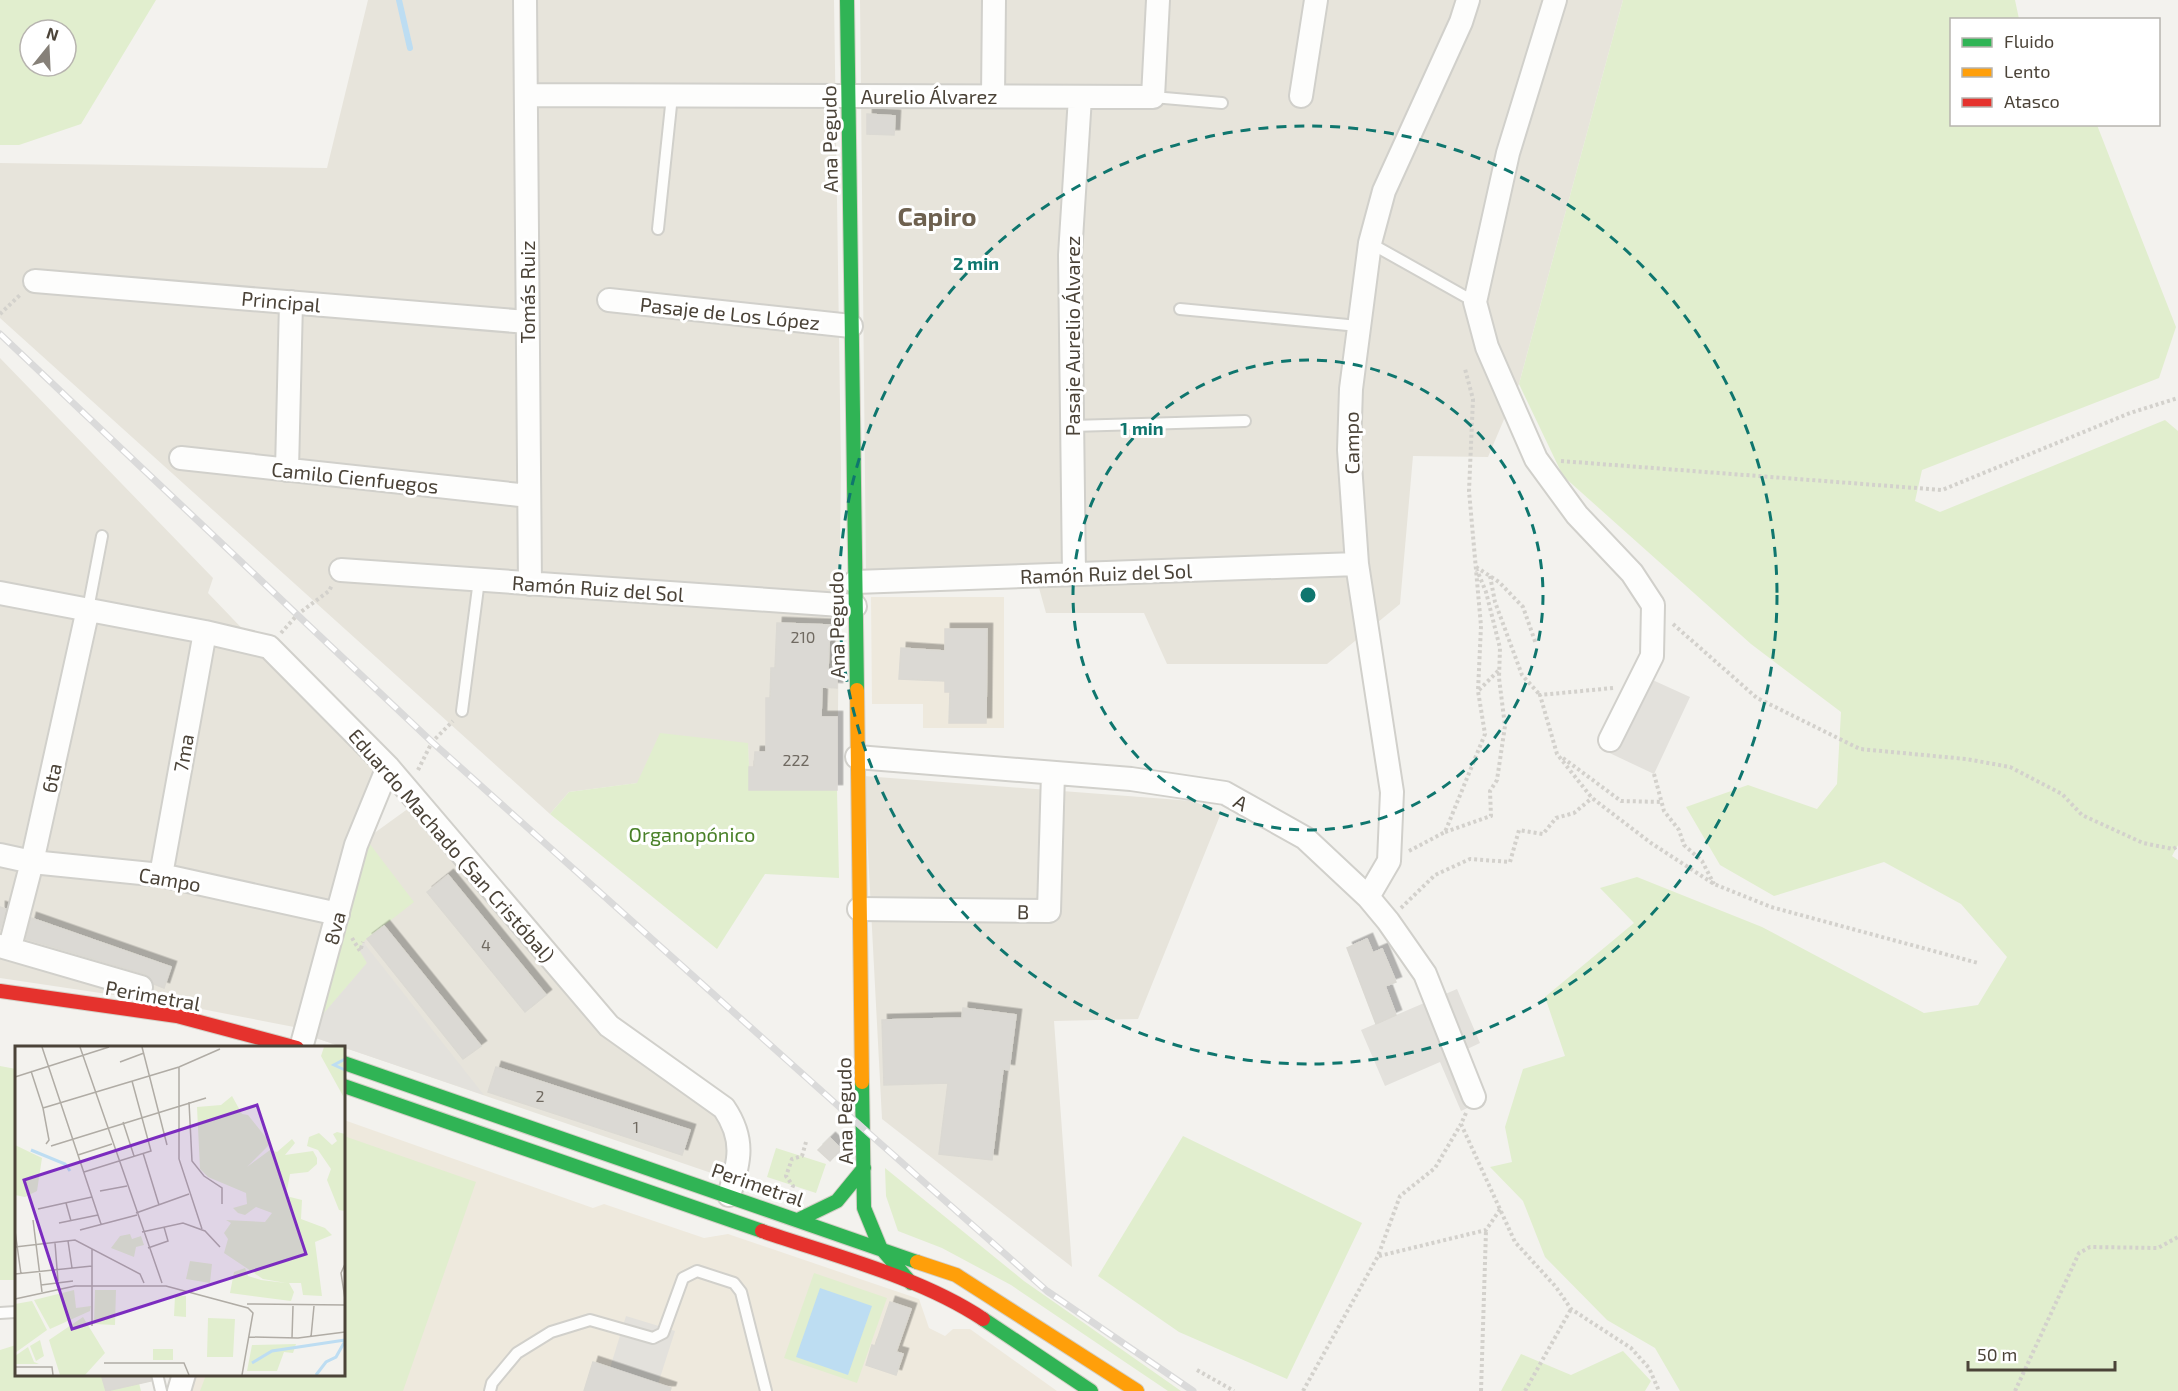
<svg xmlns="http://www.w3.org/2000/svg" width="2178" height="1391" viewBox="0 0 2178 1391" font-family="'Exo 2',sans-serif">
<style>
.residential{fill:#e7e4db}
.education{fill:#eee9dd}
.green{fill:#e1eece;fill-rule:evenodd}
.parking{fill:#e3e1dc}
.water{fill:#bdddf2}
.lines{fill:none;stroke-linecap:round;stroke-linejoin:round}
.stream{stroke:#bdddf2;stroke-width:6}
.building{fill:#dbd9d4;stroke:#dbd9d3;stroke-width:1.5;filter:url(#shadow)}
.lane-casing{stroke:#d1d0cb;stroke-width:14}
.street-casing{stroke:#d1d0cb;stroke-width:26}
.fast-casing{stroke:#d3cfc5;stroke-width:16}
.slow-casing{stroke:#d3cfc5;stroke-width:16}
.jam-casing{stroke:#d3cfc5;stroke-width:16}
.path{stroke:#d3d1cc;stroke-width:4;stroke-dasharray:3 3;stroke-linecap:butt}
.lane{stroke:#fdfdfc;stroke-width:10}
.street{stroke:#fdfdfc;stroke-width:22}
.fast{stroke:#30b455;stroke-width:14}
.slow{stroke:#ff9f0a;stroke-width:14}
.jam{stroke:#e5322d;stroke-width:14}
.rail-casing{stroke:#dadada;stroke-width:7}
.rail{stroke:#fff;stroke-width:4.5;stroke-dasharray:14;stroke-linecap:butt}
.ring{fill:none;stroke:#0f766e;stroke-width:3;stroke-dasharray:10 8}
.labels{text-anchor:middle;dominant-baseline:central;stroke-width:6;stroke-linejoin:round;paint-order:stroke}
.number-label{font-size:16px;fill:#706a61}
.street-label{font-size:20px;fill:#4b4338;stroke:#fff}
.park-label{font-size:20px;fill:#498028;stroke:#fff}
.district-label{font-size:26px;font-weight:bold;fill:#6e614f;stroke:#fff}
.inset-river{fill:none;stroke:#bdddf2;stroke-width:3}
.inset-road{fill:none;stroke:#b0aca5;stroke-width:1.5}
.view{fill:#7b2cbf;fill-opacity:0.15;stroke:#7b2cbf;stroke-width:3}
.inset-edge{fill:none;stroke:#4b4338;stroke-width:3}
.centre{fill:#0f766e;stroke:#fff;stroke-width:3}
.ring-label{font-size:18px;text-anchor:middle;font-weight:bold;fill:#0f766e;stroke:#fff;stroke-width:6;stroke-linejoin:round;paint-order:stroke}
</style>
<defs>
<filter id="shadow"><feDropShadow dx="5.5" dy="-5.5" stdDeviation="0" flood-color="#0004"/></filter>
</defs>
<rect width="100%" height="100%" fill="#f3f2ee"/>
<path class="residential" d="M368 0H834L841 468 837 790H749L748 743 638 783 569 792 550 814 0 318V163L327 168Z
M860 0H1623L1519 384 1488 457 1413 456 1400 604 1327 664H1167L1144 613H1046L1034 570 866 573Z
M0 358 213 578 208 593 379 771 348 834 294 1027 181 1005 0 978Z
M864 776 1193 801 1221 813 1138 1019 1054 1021 1072 1267 882 1119Z
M409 808 570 1000 726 1124 733 1156 723 1177 313 1037 366 839Z"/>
<path class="education" d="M871 597H1004V728H923V704H872Z
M344 1120 593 1208 604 1204 704 1238 728 1234 919 1299 929 1328 945 1336 953 1329H970L1057 1391H188L190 1375 344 1374Z"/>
<path class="green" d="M0 0H156L81 124 19 145H0ZM30 30H66V66H30Z
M1623 0H2015L2019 19 1952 20V124L2097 125 2176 327 2159 378 1922 470 1915 501 1940 512 2165 420 2178 431V845L2172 856 2178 860V1391H1680L1655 1348 1607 1320 1545 1257 1523 1201 1490 1167 1512 1162 1505 1127 1523 1069 1565 1056 1545 997 1634 923 1600 888 1637 877 1762 927 1924 1013 1978 1005 2007 957 1961 904 1884 862 1774 896 1720 865 1686 807 1748 785 1817 809 1837 784 1841 712 1751 644 1563 476 1519 384Z
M660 733 748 743 750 790H837L839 878 765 874 717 949 550 814 569 792 637 783Z
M366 839 414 902 363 942 360 951 367 963 318 1020Z
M0 1066 16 1069V1280H0Z
M344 1136 476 1182 403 1391H200L206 1375 344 1374Z
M1183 1136 1362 1223 1287 1379 1179 1332 1098 1276Z
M776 1148 826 1164 816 1193 767 1177Z
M885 1168 1024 1281 1181 1391H1168L1011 1285 942 1248 898 1231 886 1196Z
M814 1273 887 1298 857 1383 784 1358Z
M16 1345V1374L137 1375 141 1391H0V1350Z
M1623 1351 1651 1381 1645 1391H1501L1521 1354 1571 1375Z"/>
<path class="parking" d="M1635 672 1690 697 1654 774 1599 748Z
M363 942 484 1095 313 1037 318 1020 367 963 360 951Z
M1457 989 1480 1043 1463 1051 1485 1100 1461 1111 1440 1062 1385 1086 1361 1030Z
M626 1316 675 1331 658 1384 610 1368Z"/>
<path class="water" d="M820 1288 872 1306 848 1375 796 1357Z"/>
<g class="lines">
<path class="stream" d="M399 0 410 48"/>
</g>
<path class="building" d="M867 114 895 116 894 135 867 134Z
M777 623 830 625 828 670 837 671V688L822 687 821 717H837V790H749V767H754L755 752H766V698H770L771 668H775Z
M945 629H987L986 723H949L950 692H945V681L899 679 901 648 945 651Z
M448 875 546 995 525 1012 427 892Z
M0 907 6 909 0 930Z
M31 918 171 967 164 988 154 984 145 974 26 939Z
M384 926 481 1046 463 1059 367 939Z
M1367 939 1373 953 1382 949 1396 982 1385 986 1396 1015 1376 1024 1347 948Z
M963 1008 1016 1015 1009 1070 1003 1069 992 1160 939 1154 948 1083 884 1085 882 1020 962 1018Z
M496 1067 690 1130 682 1155 488 1092Z
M830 1138 841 1149 830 1161 818 1150Z
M890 1302 911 1309 896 1352 903 1354 896 1375 866 1365 872 1345 875 1346Z
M593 1362 671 1388 670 1391H584Z
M101 1374H150L151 1381 106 1391Z"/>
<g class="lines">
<defs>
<path id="lane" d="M1153 97 1222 103
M658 229 672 96
M1370 243 1475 302
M1180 309 1358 326
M1072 426 1245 421
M88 609 102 536
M462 711 479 580
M0 1313 16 1312
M157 1374 161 1391
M490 1391 492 1383 517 1353 551 1332 590 1320 653 1338 663 1333 683 1278 697 1271 734 1283 741 1292 766 1391"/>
<path id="street" d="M525 0 530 584
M1555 0 1508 153 1475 302 1487 347 1536 459 1577 515 1632 573 1653 605 1652 656 1610 740
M526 95 1153 97 1158 0
M993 96 994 0
M1301 96 1316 0
M35 281 527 322
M609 300 851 326
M181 458 529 496
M287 470 291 302
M341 570 855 606
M1074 574 1070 255 1080 97
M855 582 1357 564
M0 593 205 632 269 647 388 767 609 1026 724 1108C745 1139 740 1161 729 1195
M857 757 1131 779 1225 793 1305 838 1368 897 1388 921 1425 974 1474 1097
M0 855 32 862 161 875 338 914
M161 875 205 632
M1368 897 1389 861 1392 792 1357 564 1349 450 1351 389 1370 243 1384 191 1461 22 1468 0
M859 909 1049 911 1053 773
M0 946 141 987
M10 947 32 862 88 609
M301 1048 356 845 388 767
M179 1391 184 1374"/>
<path id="fast" d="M847 0 857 690
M344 1063 917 1262
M862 1082 864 1208 880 1247 911 1283
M344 1086 762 1231
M800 1219 837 1201 864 1168
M983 1319 1091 1391"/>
<path id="slow" d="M857 690 862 1082
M917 1262 956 1275 1137 1391"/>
<path id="jam" d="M0 991 177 1016 297 1048
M762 1231C835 1256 920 1277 983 1319"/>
</defs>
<use href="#lane" class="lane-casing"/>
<use href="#street" class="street-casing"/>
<use href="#fast" class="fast-casing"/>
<use href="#slow" class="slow-casing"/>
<use href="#jam" class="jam-casing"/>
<path class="path" d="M0 314 21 294
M1561 461 1942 490 2130 413 2178 398
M1476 567 1499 582 1523 607 1536 644
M1490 576 1495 602 1522 675 1540 695
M1673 624 1757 698 1860 749 1966 759 2010 767 2062 794 2082 815 2143 843 2173 849 2178 846
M281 633 298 614 329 591 332 585
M1613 688 1540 695 1557 754 1592 798 1651 843 1714 884 1771 907 1978 963
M1479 690 1499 670
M1563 758 1621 801 1662 802
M418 770 432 742 453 721
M1654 774 1664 811 1679 830 1684 845 1702 861 1714 884
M1445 832 1491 816 1490 791 1497 780 1505 726 1499 678 1500 648 1486 592 1477 570
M1409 851 1445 832 1485 734 1478 691 1481 626 1469 491 1473 399 1465 369
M1401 908 1435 875 1470 859 1510 862 1519 830 1543 834 1556 818 1574 813 1592 798
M352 938 360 951 363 942
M1466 1113 1461 1124 1515 1242 1556 1287 1571 1309 1631 1348 1649 1368 1659 1391
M790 1193 793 1186 786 1176 792 1159 802 1156 806 1142
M1379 1256 1486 1230 1501 1208
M1197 1370 1234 1391
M1303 1391 1378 1256 1400 1196 1435 1168 1461 1124
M1481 1391 1486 1230
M1525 1391 1571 1309
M2015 1391 2079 1253 2090 1247 2158 1248 2178 1237"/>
<use href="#lane" class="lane"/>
<use href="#street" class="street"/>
<use href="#fast" class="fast"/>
<use href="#slow" class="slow"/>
<use href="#jam" class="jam"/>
<defs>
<path id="rail" d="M0 334 432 742 864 1129 1047 1291 1193 1391"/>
</defs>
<use href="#rail" class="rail-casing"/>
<use href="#rail" class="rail"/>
</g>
<g class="ring">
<circle cx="1308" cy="595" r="235"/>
<circle cx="1308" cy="595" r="469"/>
</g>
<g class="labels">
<g class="number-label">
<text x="803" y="636">210</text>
<text x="796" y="759">222</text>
<text x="486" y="944">4</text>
<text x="540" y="1095">2</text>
<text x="636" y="1126">1</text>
</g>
<g class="street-label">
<text x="929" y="96">Aurelio Álvarez</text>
<text transform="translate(829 139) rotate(-91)">Ana Pegudo</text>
<text transform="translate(527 292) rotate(-90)">Tomás Ruiz</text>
<text transform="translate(281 301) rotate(5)">Principal</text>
<text transform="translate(730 313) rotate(6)">Pasaje de Los López</text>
<text transform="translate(1072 336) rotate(-90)">Pasaje Aurelio Álvarez</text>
<text transform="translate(1351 443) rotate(-91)">Campo</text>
<text transform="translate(355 477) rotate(6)">Camilo Cienfuegos</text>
<text transform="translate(1106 573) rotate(-2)">Ramón Ruiz del Sol</text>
<text transform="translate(598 588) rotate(4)">Ramón Ruiz del Sol</text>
<text transform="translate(836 625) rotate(-91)">Ana Pegudo</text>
<text transform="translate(183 753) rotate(-80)">7ma</text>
<text transform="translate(51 778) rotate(-78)">6ta</text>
<text transform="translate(1241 802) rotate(29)">A</text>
<text transform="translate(452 845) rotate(49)">Eduardo Machado (San Cristóbal)</text>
<text transform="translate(170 879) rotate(10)">Campo</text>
<text transform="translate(1023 911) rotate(1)">B</text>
<text transform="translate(334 928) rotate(-75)">8va</text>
<text transform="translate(153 995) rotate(10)">Perimetral</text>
<text transform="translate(844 1111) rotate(-91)">Ana Pegudo</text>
<text transform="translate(758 1184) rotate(19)">Perimetral</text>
</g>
<g class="park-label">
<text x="692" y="834">Organopónico</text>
</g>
<g class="district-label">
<text x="937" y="215">Capiro</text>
</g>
</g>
<g transform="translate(15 1046)">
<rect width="330" height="330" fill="#f3f2ee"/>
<path d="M309 1H330L328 50 306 10ZM217 50 227 68 233 69 253 94V100L232 121 255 104 262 106 277 93 280 97 270 109 298 105 302 112V118L293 126 275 128 271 150 287 154 286 173 310 182 317 189 300 196 307 250 288 249 286 237H274L279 246 276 255 215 247 219 226 230 222 233 230 246 234 271 237 248 233 209 207 213 193 209 187 216 177 211 174 250 176 257 167 241 161 230 169 223 167 218 162 232 158 231 147 193 131 185 123 182 61 206 59ZM322 86 330 88V165L324 164 312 134 316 123 303 104 292 100 294 91 304 87 317 99 322 95 318 88ZM0 99 27 112 22 145 10 151 0 149ZM115 188 117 193 126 190 129 199 121 201 119 211 96 202 105 190ZM175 215 197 218 195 237 171 233ZM59 244 61 262 76 260 75 265 35 283 19 254ZM80 244H101L100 279 79 278ZM160 250H171V271L159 270ZM17 255 32 284 0 307V258ZM68 271 90 307 70 329H45L34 294ZM193 272 220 273 218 311H192ZM25 294 29 310 21 315 15 300ZM281 298 278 307 269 306 262 325H232L237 299ZM13 301 19 316 24 318H0V310ZM138 303H158V314H138Z" fill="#e1eece"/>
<path class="inset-river" d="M330 13 319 19 330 24M16 104 50 118 55 125M237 317 257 305 330 294M301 329 311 316 321 311 330 295"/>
<path class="inset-road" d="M27 1 86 178M65 1 147 237M127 1 152 99M105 16 129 7M164 21V113L187 183M16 25 28 62 34 94 31 98M0 31 94 1M174 56 177 115 189 130 207 142V158M28 62 164 21 205 3M108 76 119 110M36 100 191 52M128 107 144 159M63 109 97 98M69 126 136 105 117 35M85 145 112 140M51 157 56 175M23 163 77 151M121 167 174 148M18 174 27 246M44 177 83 169M65 184 122 169M0 185 6 228M127 186 168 177 190 185 205 201M53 195 57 222M40 197 43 235M0 201 60 194 125 228 129 237M133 202 153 195 149 181M0 228 77 220M26 239 58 235M0 253 60 240H151L233 262 238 267 227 329M330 253 326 227 330 218M232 258 330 259M77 280V203M234 291 283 292 330 286M296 291 299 260M277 292 278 260M89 317H169L174 329M0 321H37L38 329"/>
<path class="view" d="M242 59 291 208 57 283 9 134Z"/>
<rect width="330" height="330" class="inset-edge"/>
</g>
<circle cx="1308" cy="595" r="9" class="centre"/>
<g class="ring-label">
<text x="976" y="270">2 min</text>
<text x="1142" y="435">1 min</text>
</g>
<rect x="1950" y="18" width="210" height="108" fill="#ffffff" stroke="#b7b4af" stroke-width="1.5"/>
<rect x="1962" y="38" width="30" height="9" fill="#30b455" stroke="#b7b4af" stroke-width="1.5"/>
<text x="2004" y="48" font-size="18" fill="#4b4338">Fluido</text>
<rect x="1962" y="68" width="30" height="9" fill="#ff9f0a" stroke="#b7b4af" stroke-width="1.5"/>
<text x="2004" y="78" font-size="18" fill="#4b4338">Lento</text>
<rect x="1962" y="98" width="30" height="9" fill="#e5322d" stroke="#b7b4af" stroke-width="1.5"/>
<text x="2004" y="108" font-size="18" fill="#4b4338">Atasco</text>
<g transform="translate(48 48) rotate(18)"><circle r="28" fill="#ffffff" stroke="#b7b4af" stroke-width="1.5"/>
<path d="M0-4.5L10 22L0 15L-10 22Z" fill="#868078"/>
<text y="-9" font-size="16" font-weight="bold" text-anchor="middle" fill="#4b4338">N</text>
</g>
<path d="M1968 1361v9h147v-9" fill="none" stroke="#4b4338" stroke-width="3"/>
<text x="1977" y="1361" font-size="18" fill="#4b4338" stroke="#ffffff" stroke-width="4.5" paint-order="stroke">50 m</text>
</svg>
